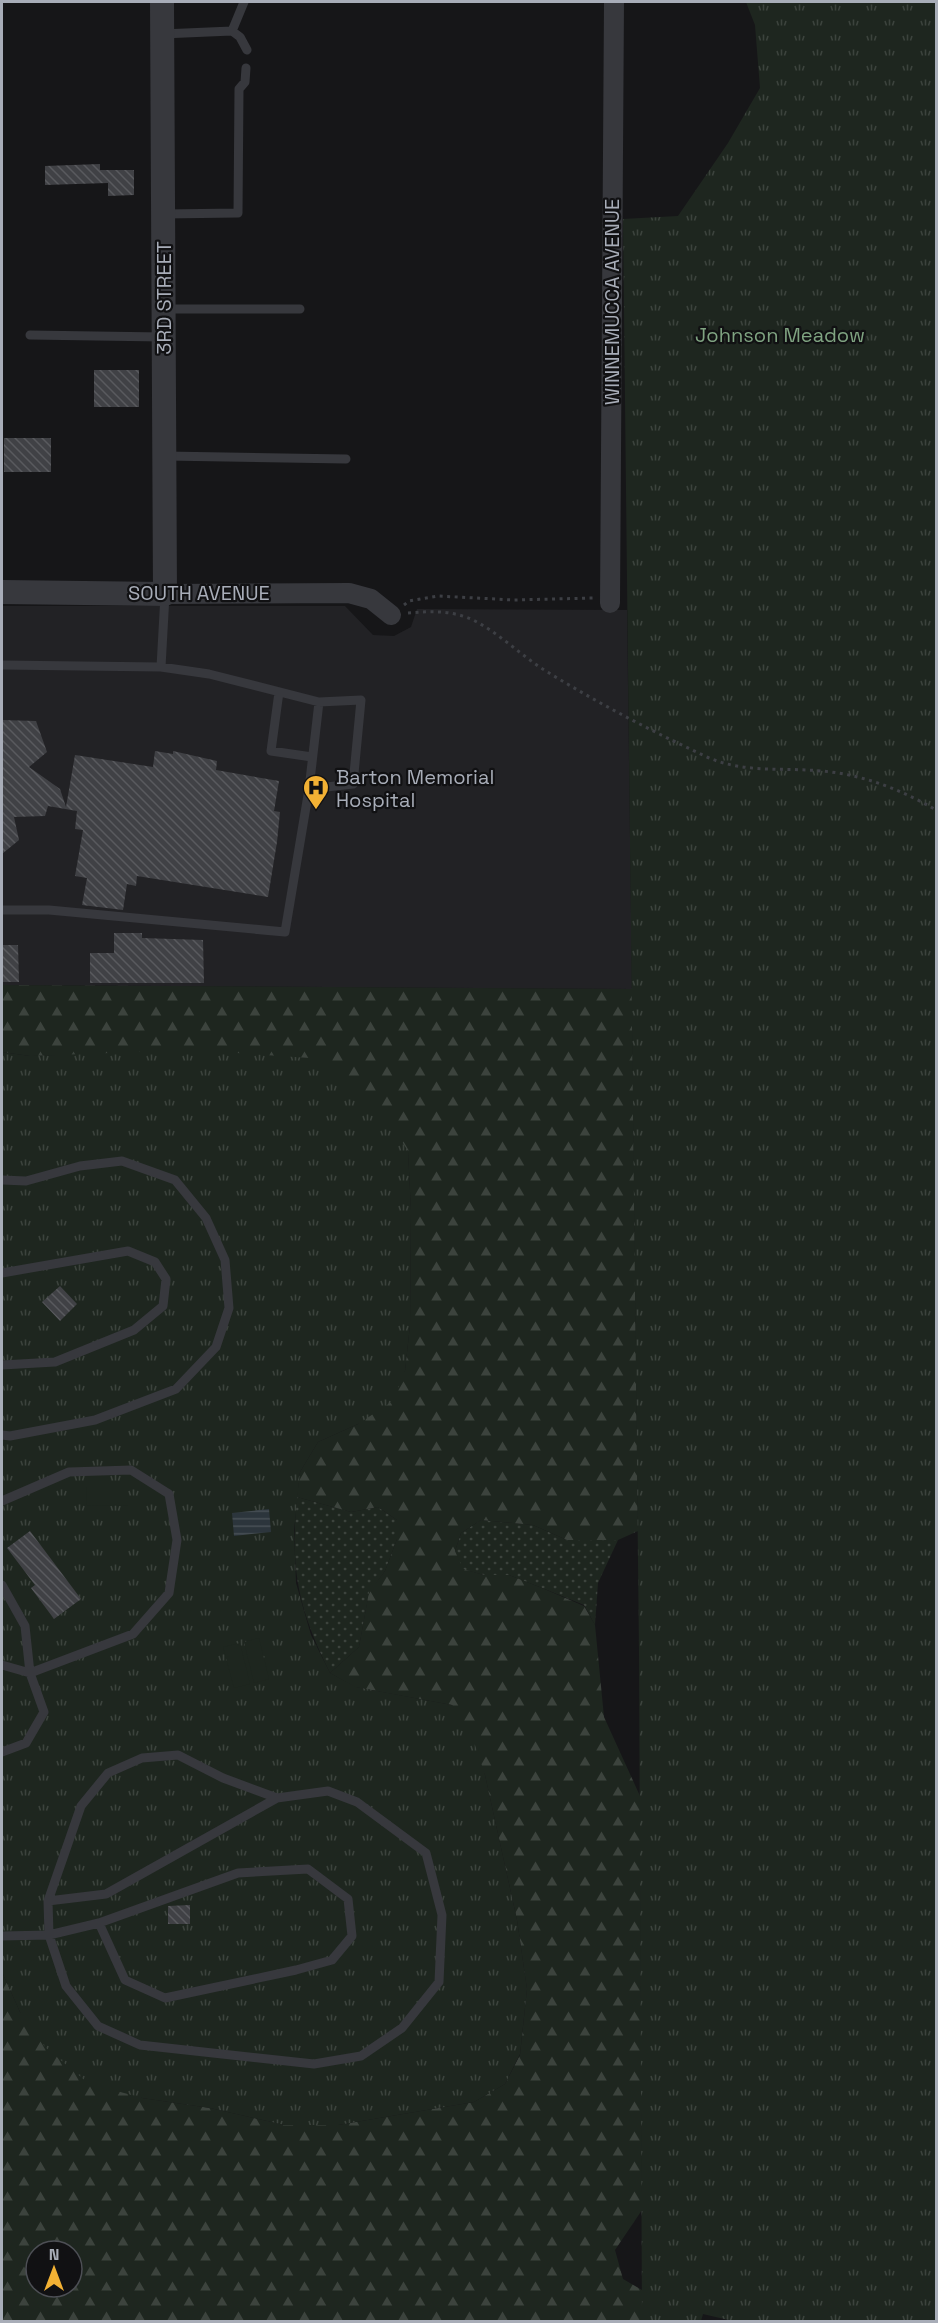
<svg xmlns="http://www.w3.org/2000/svg" width="938" height="2323" viewBox="0 0 938 2323" font-family="'Space Grotesk',sans-serif">
<style>
.built{fill:#222225}
.grass{fill:url(#grass-dots)}
.forest{fill:url(#forest-firs);fill-rule:evenodd}
.park{fill:url(#park-tufts)}
.pitch{fill:#1e261f}
.water{fill:url(#water-rules)}
.building{fill:url(#building-back-hatch)}
.lines{fill:none;stroke-linecap:round;stroke-linejoin:round}
.path{stroke:#3d3f44;stroke-width:3;stroke-dasharray:3 4.5;stroke-linecap:butt}
.service{stroke:#37383d;stroke-width:9}
.minor{stroke:#37383d;stroke-width:20}
.tertiary{stroke:#37383d;stroke-width:24}
.labels{text-anchor:middle;dominant-baseline:central;stroke-width:4.5;stroke-linejoin:round;paint-order:stroke}
.street-label{font-size:20px;fill:#a8adb8;stroke:#111113}
.park-label{font-size:20px;fill:#7fa381;stroke:#111113}
.poi-label{font-size:20px;fill:#a8adb8;stroke:#111113;text-anchor:start}
</style>
<defs>
<pattern id="grass-dots" width="8" height="8" patternUnits="userSpaceOnUse" patternTransform="scale(1.5)"><rect width="8" height="8" fill="#1e261f"/><path d="M2 2h.1M6 6h.1" fill="none" stroke="#3c433d" stroke-width="1.8" stroke-linecap="round"/></pattern>
<pattern id="forest-firs" width="22" height="20" patternUnits="userSpaceOnUse" patternTransform="scale(1.5)"><rect width="22" height="20" fill="#1e261f"/><path d="M5 1l3.5 6h-7zM16 11l3.5 6h-7z" fill="#3c433d"/></pattern>
<pattern id="park-tufts" width="24" height="20" patternUnits="userSpaceOnUse" patternTransform="scale(1.5)"><rect width="24" height="20" fill="#1e261f"/><path d="M3 7l-1-3M5 7V3M7 7l1-3M15 17l-1-3M17 17v-4M19 17l1-3" fill="none" stroke="#3c433d"/></pattern>
<pattern id="water-rules" width="6" height="5" patternUnits="userSpaceOnUse" patternTransform="scale(1.5)"><rect width="6" height="5" fill="#2c353c"/><path d="M0 2.5h6" fill="none" stroke="#485056"/></pattern>
<pattern id="building-back-hatch" width="6" height="6" patternUnits="userSpaceOnUse" patternTransform="scale(1.5)"><rect width="6" height="6" fill="#404145"/><path d="M-1 5l2 2M0 0l6 6M5-1l2 2" fill="none" stroke="#595a5e"/></pattern>
</defs>
<rect width="100%" height="100%" fill="#161618"/>
<path class="built" d="M2 606H345L373 635 394 636 411 627 417 609 627 610 632 989 2 985Z"/>
<path class="grass" d="M297 1497 351 1512 378 1507 397 1520V1539L385 1571 369 1593 359 1647 330 1673C298 1608 290 1570 297 1497Z
M481 1520 533 1525 567 1540H618L598 1583 595 1625 584 1605 542 1588 509 1575H484L462 1569 455 1551 461 1533Z"/>
<path class="forest" d="M2 985 632 989 638 1531 618 1540H567L533 1525 481 1520 461 1533 455 1551 463 1569 484 1575H509L542 1588 584 1606 595 1625 604 1717 640 1796 642 2210 615 2250 623 2279 642 2290V2321H2V1972L20 2012 142 2098 210 2108 285 2125H338L474 2102 505 2084 520 2055 527 1989 517 1920 485 1775 452 1705 355 1687 330 1673 359 1647 369 1592 385 1571 397 1539V1520L378 1507 351 1512 297 1497 300 1472 318 1442 358 1424 405 1371 410 1325 411 1211 408 1151 90 1055 30 1056 2 1052ZM36 2251H72V2287H36Z"/>
<path class="park" d="M746 2H936V2321L737 2322 703 2314 701 2321H642L639 1649 623 219 678 216 728 143 760 88 755 25Z
M191 1050 310 1058 365 1094 387 1119 408 1151 411 1211 410 1325 405 1371 393 1401 358 1424 318 1442 300 1472 294 1531 296 1583 311 1635 330 1673 356 1687 452 1705 470 1730 485 1775 517 1920 527 1989 520 2054 505 2084 474 2102 338 2125H285L210 2108 142 2098 88 2083 45 2047 20 2012 2 1972V1052L30 1056Z"/>
<path class="pitch" d="M87 1487H128V1506L86 1505Z
M259 1638 269 1679 254 1683 244 1642Z
M240 1643 250 1684 234 1688 223 1647Z"/>
<path class="water" d="M269 1509 271 1532 234 1536 232 1513Z"/>
<path class="building" d="M100 164V170H134V195L108 196V183L45 185V166Z
M94 370H139V407H94Z
M4 438H51V472H4Z
M2 720 36 721 47 752 29 767 60 789 66 807 75 755 153 767 155 751 173 754V751L217 761 216 770 279 781 274 811 280 812 277 842 268 897 137 876 136 886 127 884 123 910 82 905 87 878 75 876 83 830 75 829 77 811 48 806 45 816 14 817 19 840 2 854Z
M114 933H142V938L203 940 204 983H90V953H114Z
M2 945H18L19 982H2Z
M60 1286 77 1304 60 1321 42 1302Z
M30 1531 81 1599 54 1619 31 1588 35 1585 7 1548Z
M190 1905V1924H168V1906Z"/>
<g class="lines">
<path class="path" d="M404 605 409 601 438 596 514 600 594 598
M408 613C431 611 453 610 475 621 498 633 519 653 541 668 594 701 649 730 705 756 742 774 782 767 821 771 862 774 902 790 936 810"/>
<path class="service" d="M244 2 232 31 240 37 247 50
M162 34 232 31
M164 214 238 213 239 89 245 82 246 68
M165 309H300
M30 335 163 337
M165 456 346 459
M2 665 161 667 209 674 319 702 361 700 353 784 309 789
M161 667 165 595
M279 692 271 751 312 757
M2 910H49L285 932 309 789 319 702
M2 1180 26 1181 80 1166 122 1161 175 1180 206 1218 225 1260 229 1308 216 1347 176 1389 95 1420 10 1436 2 1435
M2 1273 128 1251 155 1262 166 1279 163 1306 134 1330 55 1362 2 1365
M2 1501 69 1472 131 1470 169 1494 177 1540 169 1593 133 1634 30 1673
M2 1585 25 1626 30 1673 44 1712 26 1743 2 1752
M2 1665 30 1673
M178 1755 223 1778 277 1798 328 1791 357 1802 426 1853 442 1915 439 1982 402 2028 361 2056 314 2064 140 2045 98 2026 66 1986 49 1935 48 1901 81 1806 108 1773 142 1758Z
M48 1901 106 1894 277 1798
M2 1936 49 1935 99 1923 238 1873 308 1869 348 1899 352 1936 332 1960 296 1970 165 1998 125 1980 99 1923"/>
<path class="minor" d="M165 594 349 593 371 599 391 615
M610 603 614 2"/>
<path class="tertiary" d="M2 592 165 594 162 2"/>
</g>
<defs>
<symbol id="hospital-pin" viewBox="-11 -11 22 30"><path d="M0 17L-7.5 6A9.5 9.5 0 1 1 7.5 6Z" fill="#f2b134" stroke="#111113"/><path d="M-5-5h3v3.5h4V-5h3V5h-3V1.5h-4V5h-3Z" fill="#111"/></symbol>
</defs>
<g fill-rule="evenodd">
<use href="#hospital-pin" x="301" y="773" width="30" height="40"/>
</g>
<g class="labels">
<g class="street-label">
<text transform="translate(164 298) rotate(-90)">3RD STREET</text>
<text transform="translate(612 302) rotate(-90)">WINNEMUCCA AVENUE</text>
<text x="199" y="593">SOUTH AVENUE</text>
</g>
<g class="park-label">
<text x="780" y="335">Johnson Meadow</text>
</g>
<g class="poi-label">
<text x="336" y="777">Barton Memorial<tspan x="336" dy="23">Hospital</tspan></text>
</g>
</g>
<rect width="938" height="2323" fill="none" stroke="#a8adb8" stroke-width="6"/>
<g transform="translate(54 2269)"><circle r="28" fill="#111113" stroke="#4d4f55" stroke-width="1.5"/>
<path d="M0-4.5L10 22L0 15L-10 22Z" fill="#f2b134"/>
<text y="-9" font-size="16" font-weight="bold" text-anchor="middle" fill="#a8adb8">N</text>
</g>
</svg>
